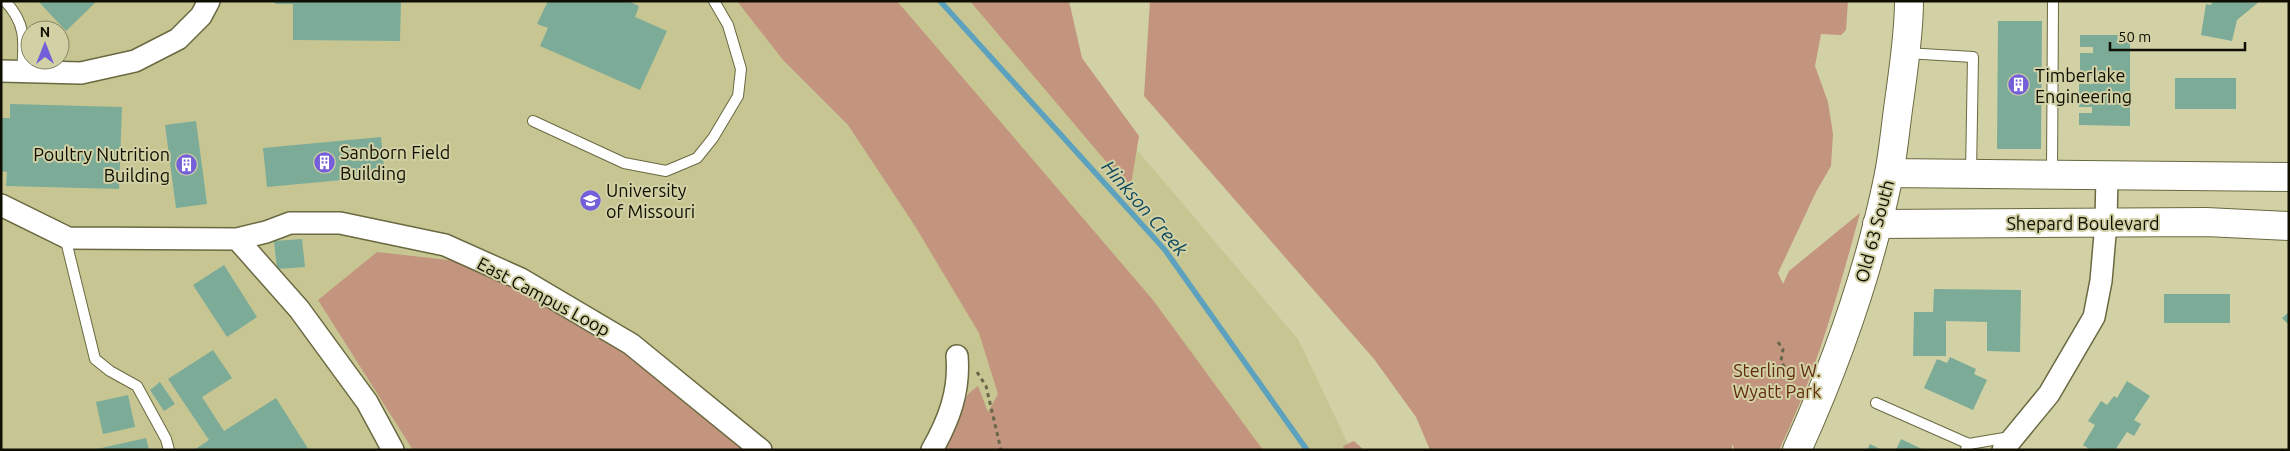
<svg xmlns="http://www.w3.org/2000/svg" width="2290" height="451" viewBox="0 0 2290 451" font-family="Ubuntu,sans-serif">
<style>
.built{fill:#c7c693;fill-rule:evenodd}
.green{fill:#c3947e}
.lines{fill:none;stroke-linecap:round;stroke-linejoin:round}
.stream{stroke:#5ca1be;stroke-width:5.5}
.building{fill:#7cab98}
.lane-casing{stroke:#6a6941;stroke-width:12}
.street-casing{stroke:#6a6941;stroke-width:24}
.secondary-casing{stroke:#6a6941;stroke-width:30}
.path{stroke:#68674c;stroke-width:3;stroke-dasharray:4 4;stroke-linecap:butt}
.lane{stroke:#fff;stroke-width:10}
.street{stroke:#fff;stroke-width:21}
.secondary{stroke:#fff;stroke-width:28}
.labels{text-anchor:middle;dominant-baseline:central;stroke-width:4;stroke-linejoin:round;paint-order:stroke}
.poi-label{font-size:18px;fill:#0f0e01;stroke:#d2d1a5;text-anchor:start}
.street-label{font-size:18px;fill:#0f0e01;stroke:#d2d1a5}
.park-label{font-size:18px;fill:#622c0c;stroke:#d2d1a5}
.water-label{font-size:19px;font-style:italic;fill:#0c485d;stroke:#d2d1a5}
</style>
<rect width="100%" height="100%" fill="#d2d1a5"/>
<path class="built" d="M1 1H1010L1298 339 1351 450H1ZM30 30H60V60H30Z"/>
<path class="green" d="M737 1H897L1153 300 1263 450H943L968 394 978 386 988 412 998 394 979 333 915 226 848 125 783 60Z
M970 1H1069L1082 58 1139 136 1131 184 1120 178Z
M1150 1H1848L1846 30 1841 35 1821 34 1815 66 1828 102 1833 134 1831 166 1816 192 1778 273 1783 284 1789 271 1860 213C1838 294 1816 374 1779 450H1735L1732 444V450H1430L1416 417 1374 359 1144 96Z
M377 252 466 262 627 347 749 450H413L318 300Z
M1354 441 1364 450H1344L1343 446Z"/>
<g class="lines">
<path class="stream" d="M940 1 1165 250 1307 450"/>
</g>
<path class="building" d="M38 1H97L66 31Z
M275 1H401L400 41 293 40V4H275Z
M548 1H628L639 6 635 17 667 31 640 90 540 46 548 28 537 24Z
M2214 1H2260L2237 20 2232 41 2201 35 2206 4 2210 5Z
M1998 21H2042L2041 149H1997Z
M2080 35H2130V126L2079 125V113H2092V107H2079V84H2093V76H2080V53H2093V47H2080Z
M2175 78H2236V109H2175Z
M10 104 122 107 119 189 6 186 7 172 1 171V118H10Z
M196 121 207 204 176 208 165 125Z
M381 137 385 176 267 187 263 148Z
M302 239 305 267 277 269 274 241Z
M224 265 257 317 227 337 193 285Z
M1934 289 2021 290 2020 352 1987 351V322L1946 321V356H1913L1914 312H1933Z
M2164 294H2230V323H2164Z
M2289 312V325L2282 318Z
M213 350 232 378 202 397 224 431 276 398 309 450H194L209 440 168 379Z
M1950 357 1976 369 1974 374 1987 380 1973 410 1924 388 1937 359 1947 363Z
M2127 381 2150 396 2134 420 2141 424 2134 436 2127 432 2115 450H2091L2083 445 2095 425 2088 421 2101 401 2107 405 2114 396 2117 398Z
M160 382 175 404 164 411 150 390Z
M128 395 135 427 103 434 96 402Z
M146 438 149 450H97V449Z
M1901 439 1924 450H1896Z
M1870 444 1882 450H1867Z"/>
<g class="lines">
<defs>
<path id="lane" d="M5 1C27 24 24 43 22 72
M1906 53 1973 57 1971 173
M533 121 624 163 666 171 697 158 713 138 738 96 741 69 728 25 714 1
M2052 173 2053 1
M65 237 95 359 110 371 137 386 166 439 169 450
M1876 403 1969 444
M1966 449 1969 444 2010 437"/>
<path id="street" d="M1 71 81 73 135 61 178 39 201 16 209 1
M1 205 68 238 237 239 266 232 290 223H340L445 245 521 279 631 344 761 450
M237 239 299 309 367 402 393 450
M932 450C949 420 960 391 957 356
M2003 450 2049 394 2094 317 2101 281 2106 223 2107 174"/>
<path id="secondary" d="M1889 173 2289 177
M1877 224 2206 222 2289 226
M1797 450C1837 362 1870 269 1889 174 1894 148 1896 121 1900 95 1904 64 1909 33 1909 1"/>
</defs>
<use href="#lane" class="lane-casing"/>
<use href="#street" class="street-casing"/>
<use href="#secondary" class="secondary-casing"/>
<path class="path" d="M1778 342 1783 349 1781 361 1786 370
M977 372 986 386 1001 450"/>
<use href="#lane" class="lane"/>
<use href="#street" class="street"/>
<use href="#secondary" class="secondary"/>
</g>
<defs>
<symbol id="building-disc" viewBox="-11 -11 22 22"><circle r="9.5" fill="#735fd9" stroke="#d2d1a5"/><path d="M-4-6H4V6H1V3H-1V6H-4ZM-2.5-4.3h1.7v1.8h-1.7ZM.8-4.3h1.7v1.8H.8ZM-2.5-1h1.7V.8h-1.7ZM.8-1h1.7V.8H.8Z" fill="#fff"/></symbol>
<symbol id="university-disc" viewBox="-11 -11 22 22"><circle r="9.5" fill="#735fd9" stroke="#d2d1a5"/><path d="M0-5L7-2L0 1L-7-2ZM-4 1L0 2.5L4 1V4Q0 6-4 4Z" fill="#fff"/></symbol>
</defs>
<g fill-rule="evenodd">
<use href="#building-disc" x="2006" y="72" width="25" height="25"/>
<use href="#building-disc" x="312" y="150" width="25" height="25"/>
<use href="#building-disc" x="174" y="152" width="25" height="25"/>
<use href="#university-disc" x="578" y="188" width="25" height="25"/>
</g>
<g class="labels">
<g class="poi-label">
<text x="2035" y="75">Timberlake<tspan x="2035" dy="21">Engineering</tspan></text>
<text x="340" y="152">Sanborn Field<tspan x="340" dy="21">Building</tspan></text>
<text x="170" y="154" text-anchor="end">Poultry Nutrition<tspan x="170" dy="21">Building</tspan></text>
<text x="606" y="190">University<tspan x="606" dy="21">of Missouri</tspan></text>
</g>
<g class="street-label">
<text x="2083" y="223">Shepard Boulevard</text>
<text transform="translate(1874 231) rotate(-75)">Old 63 South</text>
<text transform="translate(544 296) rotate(28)">East Campus Loop</text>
</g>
<g class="park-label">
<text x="1777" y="370">Sterling W.<tspan x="1777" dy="21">Wyatt Park</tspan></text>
</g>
<g class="water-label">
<text transform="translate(1145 208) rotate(49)">Hinkson Creek</text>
</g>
</g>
<rect width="2290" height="451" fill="none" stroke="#0f0e01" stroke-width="5"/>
<g transform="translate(45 45)"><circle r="24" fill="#d2d1a5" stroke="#848363"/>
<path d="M0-4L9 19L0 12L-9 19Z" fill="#735fd9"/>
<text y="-8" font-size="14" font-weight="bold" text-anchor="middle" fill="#0f0e01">N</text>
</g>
<path d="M2110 42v8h135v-8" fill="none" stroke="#0f0e01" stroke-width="2.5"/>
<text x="2118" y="42" font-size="15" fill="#0f0e01" stroke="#d2d1a5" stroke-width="4" paint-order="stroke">50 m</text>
</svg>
